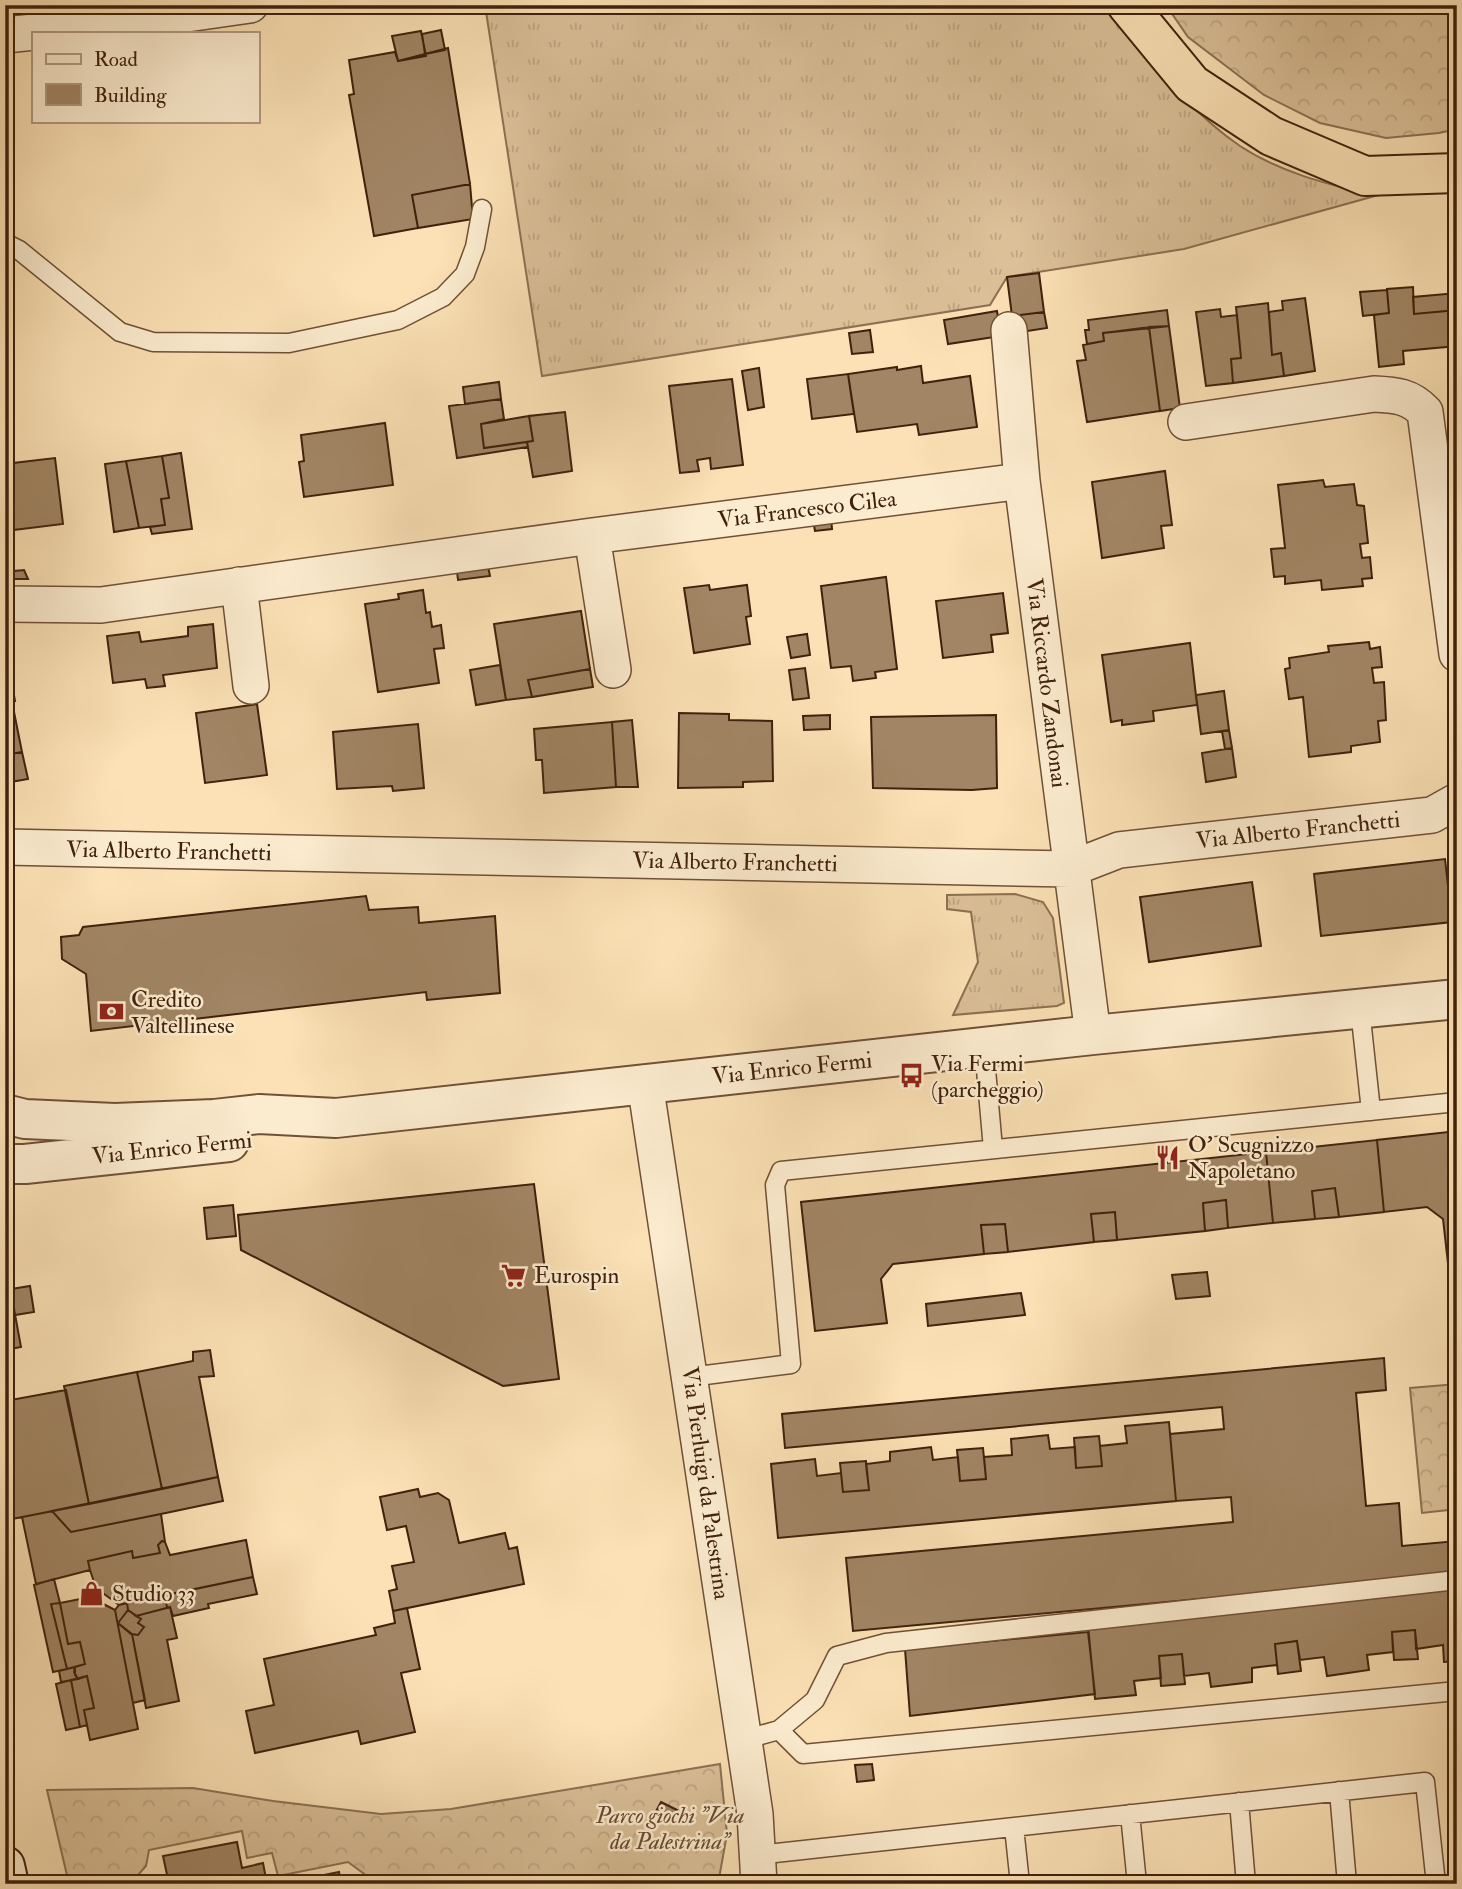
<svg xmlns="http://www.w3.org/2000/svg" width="1462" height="1889" viewBox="0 0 1462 1889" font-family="'IM FELL Double Pica',serif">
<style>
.grass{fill:url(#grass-tufts);stroke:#8e7052;stroke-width:2}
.forest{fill:url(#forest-crowns);stroke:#8e7052;stroke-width:2}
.building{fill:#a18564;stroke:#40210c;stroke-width:2}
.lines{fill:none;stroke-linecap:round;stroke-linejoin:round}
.service-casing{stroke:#6f5136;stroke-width:21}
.minor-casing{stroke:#6f5136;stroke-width:38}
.tertiary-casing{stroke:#6f5136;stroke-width:42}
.secondary-casing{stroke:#40210c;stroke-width:42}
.trunk-casing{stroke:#40210c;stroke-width:42}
.service{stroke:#fceccf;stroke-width:18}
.minor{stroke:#fceccf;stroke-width:35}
.tertiary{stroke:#fceccf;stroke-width:38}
.secondary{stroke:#fceccf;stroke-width:38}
.trunk{stroke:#fbe1b5;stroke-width:38}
.labels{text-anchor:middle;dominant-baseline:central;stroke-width:5;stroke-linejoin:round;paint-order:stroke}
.street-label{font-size:23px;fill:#40210c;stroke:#fceccf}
.poi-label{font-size:23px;fill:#40210c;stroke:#fceccf;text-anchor:start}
.park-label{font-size:23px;font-style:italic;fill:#67492f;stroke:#fceccf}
</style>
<defs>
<pattern id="grass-tufts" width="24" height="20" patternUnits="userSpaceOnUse" patternTransform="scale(1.75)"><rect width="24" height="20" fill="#dbc098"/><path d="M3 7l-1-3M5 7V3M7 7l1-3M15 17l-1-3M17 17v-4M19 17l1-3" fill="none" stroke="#bda582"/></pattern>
<pattern id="forest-crowns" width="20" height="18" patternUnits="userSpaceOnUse" patternTransform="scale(1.75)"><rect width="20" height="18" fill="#dbc098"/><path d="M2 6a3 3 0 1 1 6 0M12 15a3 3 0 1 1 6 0" fill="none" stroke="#bda582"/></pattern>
</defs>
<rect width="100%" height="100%" fill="#fbe1b5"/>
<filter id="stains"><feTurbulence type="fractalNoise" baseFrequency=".00286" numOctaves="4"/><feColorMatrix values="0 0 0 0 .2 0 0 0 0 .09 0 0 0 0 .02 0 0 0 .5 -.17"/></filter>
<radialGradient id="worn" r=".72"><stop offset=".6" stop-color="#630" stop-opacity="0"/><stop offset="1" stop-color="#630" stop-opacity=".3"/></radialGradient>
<path class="grass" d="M485 5H1101C1144 52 1187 110 1240 146 1281 173 1328 184 1375 196L1184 249 1007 277 990 305 542 376Z
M1015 894 1043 902 1053 918 1064 1003 1057 1006 953 1015 978 962 971 912 947 909V895Z"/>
<path class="forest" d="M1166 5H1457V129L1439 133 1386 138 1320 123 1264 95 1188 37Z
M1457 1384V1509L1422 1513 1410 1388Z
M720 1764 727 1834 718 1884H378L348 1862 278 1876 272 1853 247 1858 242 1831 149 1850 146 1866 130 1884H69L47 1790 193 1788 273 1801 381 1814 451 1809Z"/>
<path class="building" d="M441 30 445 50 425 54 422 34Z
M421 31 426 56 398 61 392 36Z
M448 48 470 184 412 195 418 228 374 236 349 95 354 94 349 60 395 52 398 61Z
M470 184 473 219 418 228 412 195Z
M1039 273 1044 312 1012 316 1007 277Z
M1413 287 1414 314 1457 310V346L1403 351 1404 364 1379 367 1374 315 1389 313 1387 289Z
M1387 290 1389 313 1363 316 1360 292Z
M1457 293V310L1414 314 1413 297Z
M1305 298 1315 371 1284 376 1281 353 1272 355 1269 312 1283 310 1282 301Z
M1268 303 1272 355 1281 353 1284 376 1233 383 1231 359 1241 358 1236 307Z
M1220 309 1221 317 1237 315 1241 358 1231 359 1233 383 1206 386 1196 312Z
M1167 310 1169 326 1103 333 1104 341 1087 344 1085 330H1089L1088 320Z
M997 311 1001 336 948 344 944 320Z
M1044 312 1047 328 1015 333 1012 316Z
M1169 326 1180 408 1160 411 1149 327Z
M1149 327 1160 411 1087 422 1077 361 1086 360 1083 345 1104 341 1103 333Z
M870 330 873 352 852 354 849 333Z
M921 366 923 383 970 376 977 427 919 435 917 424 857 432 848 374 897 367V370Z
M759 368 764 407 748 410 742 371Z
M848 374 854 414 812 419 807 379Z
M732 379 743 465 711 469 710 458 697 460 699 471 680 473 669 386Z
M499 382 501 399 465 404 463 387Z
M501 399 504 419 481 424 484 448 527 442 528 447 457 458 449 406Z
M565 412 572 471 533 477 527 442 533 441 529 416Z
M529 416 533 441 484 448 481 424Z
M385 423 393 485 304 497 299 462 304 461 301 435Z
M181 453 192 529 152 534 150 527 165 525 161 499 169 498 162 456Z
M162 456 169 498 161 499 165 525 139 528 126 461Z
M55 458 63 524 5 531V464Z
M126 461 139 528 114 532 105 464Z
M1165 471 1172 525 1161 526 1164 548 1102 558 1092 482Z
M1323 480 1325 487 1354 484 1357 505 1364 506 1368 543 1360 544 1362 558 1370 557 1372 578 1362 579 1363 586 1322 590 1321 580 1285 584V576L1274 577 1271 549 1285 548 1278 485Z
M831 517 832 529 815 531 813 520Z
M488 566 490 576 458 580 457 571Z
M24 570 28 579H12L14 571Z
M886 577 897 669 875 672 876 678 853 681 851 666 831 668 821 586Z
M709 585 710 590 747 585 751 616 746 617 750 644 694 653 684 588Z
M423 590 426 613 430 612 432 627 441 625 444 648 434 649 439 683 378 692 365 604 399 599 398 594Z
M1003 593 1008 633 991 635 993 652 943 658 936 601Z
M581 611 590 669 528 680 532 697 506 700 494 624Z
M213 624 217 668 163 675 165 686 147 688 145 679 113 683 107 636 139 632 141 642 188 636V627Z
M807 634 810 655 791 658 787 637Z
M1369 642 1370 649 1380 647 1382 667 1372 668 1374 683 1384 682 1386 720 1378 721 1380 742 1351 746V752L1309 757 1303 697 1289 699 1285 669 1290 668 1289 658 1329 652 1328 646Z
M1190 643 1197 705 1153 711 1154 721 1122 725V720L1111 722 1102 655Z
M6 650 15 701H12L13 707 5 708Z
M500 665 506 700 476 705 470 670Z
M805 668 809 698 793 700 789 670Z
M590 669 593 687 532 697 528 680Z
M1224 691 1229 730 1201 734 1196 695Z
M257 704 267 775 205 783 196 713Z
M13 707 22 752 5 755V708Z
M679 713 729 714V720L772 721 773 781 743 782V787L678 788Z
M830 715V729L804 730 803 716Z
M996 715 997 788 972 790 873 788 871 717Z
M632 720 638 787H616L612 722Z
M612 722 616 787 544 793 542 760H536L534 729Z
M418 724 424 788 393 791 392 786 337 789 333 732Z
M1229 730 1232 748 1225 749 1222 731Z
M1232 748 1236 777 1206 782 1202 753Z
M22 752 28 779 5 783V755Z
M1445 859 1452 922 1321 936 1314 874Z
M1252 882 1261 946 1149 962 1140 897Z
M366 896 369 910 418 907 419 923 495 916 500 993 427 1000 426 992 91 1031 86 974 62 959 61 937 79 935 83 927Z
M1457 1131V1307L1453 1308 1443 1219 1427 1207 1384 1212 1377 1140Z
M1377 1140 1384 1212 1339 1217 1335 1188 1312 1191 1315 1219 1273 1223 1266 1152Z
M1266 1152 1273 1223 1228 1228 1226 1200 1203 1203 1205 1231 1117 1240 1115 1212 1091 1214 1094 1242 1008 1252 1005 1224 981 1225 984 1254 893 1264 881 1279 887 1323 815 1331 801 1202Z
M534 1184 559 1379 503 1386 241 1250 238 1215Z
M1335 1188 1339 1217 1315 1219 1312 1191Z
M1226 1200 1228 1228 1205 1231 1203 1203Z
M233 1205 236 1236 207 1239 204 1208Z
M1115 1212 1117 1240 1094 1242 1091 1214Z
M1005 1224 1008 1252 984 1254 981 1225Z
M5 1260 21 1347 5 1350Z
M1207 1272 1210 1296 1176 1299 1172 1275Z
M30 1286 34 1312 15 1315 11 1289Z
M1021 1293 1025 1315 928 1326 926 1304Z
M1457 1307V1332L1456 1333 1453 1308Z
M210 1350 214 1376 199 1377 218 1477 162 1489 137 1372 193 1361V1352Z
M1384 1358 1386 1390 1356 1393 1366 1506 1399 1503 1402 1546 1457 1541V1575L853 1631 846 1558 1233 1522 1231 1497 1176 1501 1170 1434 1224 1429 1222 1407 785 1448 782 1414Z
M137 1372 162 1489 89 1504 64 1386Z
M66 1390 89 1504 12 1519 5 1484V1401Z
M1169 1422 1176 1501 778 1538 771 1464 815 1459 817 1476 841 1473 843 1492 869 1490 866 1464 890 1461V1452L931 1447 933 1460 958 1457 960 1481 986 1479 984 1457 1012 1455 1011 1439 1048 1435 1050 1449 1075 1447 1076 1468 1102 1466 1100 1446 1127 1443 1125 1426Z
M1099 1436 1102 1466 1076 1468 1074 1438Z
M983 1448 986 1479 960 1481 957 1450Z
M866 1461 869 1490 843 1492 840 1463Z
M218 1477 223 1501 161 1514 71 1532 52 1511Z
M418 1489 420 1497 438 1493 449 1500 459 1543 505 1533 509 1549 517 1547 524 1584 393 1611 389 1591 397 1589 392 1566 414 1562 406 1526 387 1530 380 1497Z
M52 1511 71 1532 161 1514 165 1542 162 1541 158 1545 160 1553 133 1558 132 1551 88 1561 90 1570 36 1584 22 1517Z
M246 1540 253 1577 119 1605 96 1588 90 1570 88 1561 132 1551 133 1558 160 1553 158 1545 162 1541 165 1542 170 1555Z
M253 1577 257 1594 208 1604 209 1608 173 1616 170 1607 167 1608 165 1595Z
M54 1579 60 1603 51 1604 67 1669 53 1672 34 1585Z
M1457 1585V1661L1444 1662 1443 1645 1416 1649 1415 1630 1392 1632 1393 1652 1367 1655 1369 1670 1327 1676 1324 1657 1300 1660 1297 1641 1275 1644 1277 1665 1252 1668V1682L1211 1687 1209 1673 1184 1676 1182 1654 1159 1656 1161 1678 1134 1681 1136 1695 1095 1699 1088 1625Z
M165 1595 167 1608 136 1616 128 1610 127 1603Z
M90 1597 115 1610 138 1729 90 1740 84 1710 94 1708 87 1676 78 1679 74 1672 75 1667 85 1664 80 1642 68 1644 60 1603Z
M60 1603 68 1644 80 1642 85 1664 67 1669 51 1604Z
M127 1603 128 1610 118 1623 132 1634 145 1700 133 1703 115 1610 119 1605Z
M170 1607 177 1638 167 1640 179 1701 146 1708 132 1634 138 1635 144 1627 138 1623 141 1619 136 1616Z
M407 1608 420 1669 401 1673 415 1732 361 1744 358 1731 255 1753 246 1711 274 1705 264 1659 376 1635 374 1628 395 1623 393 1611Z
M128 1610 141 1619 138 1623 144 1627 138 1635 131 1634 118 1623Z
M1415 1630 1418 1659 1394 1660 1392 1632Z
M1088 1632 1095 1694 910 1716 905 1649Z
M1297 1641 1301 1671 1278 1674 1275 1644Z
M1182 1654 1185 1684 1161 1686 1159 1656Z
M75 1667V1675L78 1679 61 1682 59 1671Z
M87 1676 94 1708 84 1710 87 1725 80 1727 71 1680Z
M71 1680 80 1727 66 1730 56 1684Z
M872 1764 874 1780 857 1782 855 1765Z
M661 1802 677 1810 670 1823 654 1815Z
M237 1842 242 1868 263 1863 267 1884H169L163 1856Z
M339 1872 341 1884H280Z"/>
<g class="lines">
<defs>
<path id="service" d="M5 243 19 250 120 332 153 342 289 343 398 320 443 297 465 274 475 247 482 209
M1360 1009 1371 1111
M984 1047 993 1149
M690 1377 791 1364 775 1185 781 1171 1457 1102
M779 1730 803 1754 1457 1691
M743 1740 779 1730 815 1700 837 1656 886 1643 1457 1580
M1339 1791 1347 1884
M1239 1802 1246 1884
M1130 1814 1137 1884
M1014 1827 1020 1884
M757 1855 1425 1782 1436 1884"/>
<path id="minor" d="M5 35 131 22 250 5
M1009 330 1022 481 1093 1035
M1186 422 1374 394C1396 395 1410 396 1425 412L1457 654
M592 536 613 670
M239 585 251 686
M5 604 101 605 592 536 1022 481
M5 847 1070 869 1119 850 1432 815 1457 801
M645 1083 755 1814 759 1884"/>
<path id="tertiary" d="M5 1114 25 1119 115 1123 214 1119 259 1114 336 1118 1093 1035 1457 999
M5 1164H25L229 1142"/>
<path id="secondary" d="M5 1866 9 1884"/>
<path id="trunk" d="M1127 5 1192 84 1271 136 1365 176 1457 173"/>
</defs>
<use href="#service" class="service-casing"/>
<use href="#minor" class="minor-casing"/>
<use href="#tertiary" class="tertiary-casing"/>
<use href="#secondary" class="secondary-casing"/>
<use href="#trunk" class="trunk-casing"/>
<use href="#service" class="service"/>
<use href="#minor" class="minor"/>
<use href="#tertiary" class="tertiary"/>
<use href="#secondary" class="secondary"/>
<use href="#trunk" class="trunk"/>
</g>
<defs>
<symbol id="bank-bare" viewBox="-9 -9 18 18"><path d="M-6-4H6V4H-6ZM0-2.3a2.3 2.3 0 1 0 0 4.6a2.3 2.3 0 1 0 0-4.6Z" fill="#8f2418" stroke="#fceccf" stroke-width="2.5" paint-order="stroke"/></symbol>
<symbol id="bus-bare" viewBox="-9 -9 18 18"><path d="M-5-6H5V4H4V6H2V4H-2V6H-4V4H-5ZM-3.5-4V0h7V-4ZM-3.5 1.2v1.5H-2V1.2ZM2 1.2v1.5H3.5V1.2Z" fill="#8f2418" stroke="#fceccf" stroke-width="2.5" paint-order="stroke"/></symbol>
<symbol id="restaurant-bare" viewBox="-9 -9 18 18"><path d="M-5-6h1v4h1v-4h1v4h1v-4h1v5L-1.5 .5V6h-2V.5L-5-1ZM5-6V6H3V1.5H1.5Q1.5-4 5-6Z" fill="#8f2418" stroke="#fceccf" stroke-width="2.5" paint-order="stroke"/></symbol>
<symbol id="supermarket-bare" viewBox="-9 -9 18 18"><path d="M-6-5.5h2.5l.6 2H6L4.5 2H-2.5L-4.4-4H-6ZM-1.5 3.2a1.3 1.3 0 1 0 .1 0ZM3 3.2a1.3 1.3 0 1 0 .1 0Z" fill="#8f2418" stroke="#fceccf" stroke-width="2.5" paint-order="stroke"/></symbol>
<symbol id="shop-bare" viewBox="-9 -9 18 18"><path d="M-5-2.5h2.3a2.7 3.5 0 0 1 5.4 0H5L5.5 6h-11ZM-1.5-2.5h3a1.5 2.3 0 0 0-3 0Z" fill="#8f2418" stroke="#fceccf" stroke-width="2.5" paint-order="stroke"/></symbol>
</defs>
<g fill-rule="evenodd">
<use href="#bank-bare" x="94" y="994" width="35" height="35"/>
<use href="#bus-bare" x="894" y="1058" width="35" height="35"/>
<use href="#restaurant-bare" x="1150" y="1140" width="35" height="35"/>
<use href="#supermarket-bare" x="496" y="1258" width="35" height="35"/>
<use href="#shop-bare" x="74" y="1576" width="35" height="35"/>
</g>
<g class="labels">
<g class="street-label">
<text transform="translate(807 509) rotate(-7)">Via Francesco Cilea</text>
<text transform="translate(1047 683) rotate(83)">Via Riccardo Zandonai</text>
<text transform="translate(1298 830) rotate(-6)">Via Alberto Franchetti</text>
<text transform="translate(169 851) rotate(1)">Via Alberto Franchetti</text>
<text transform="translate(735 862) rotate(1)">Via Alberto Franchetti</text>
<text transform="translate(792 1068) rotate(-6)">Via Enrico Fermi</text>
<text transform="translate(172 1148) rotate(-6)">Via Enrico Fermi</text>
<text transform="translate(706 1483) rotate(82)">Via Pierluigi da Palestrina</text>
</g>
<g class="poi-label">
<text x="131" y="999">Credito<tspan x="131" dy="26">Valtellinese</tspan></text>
<text x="931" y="1063">Via Fermi<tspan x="931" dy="26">(parcheggio)</tspan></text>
<text x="1188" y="1144">O' Scugnizzo<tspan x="1188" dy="26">Napoletano</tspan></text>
<text x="534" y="1275">Eurospin</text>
<text x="112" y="1593">Studio 33</text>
</g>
<g class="park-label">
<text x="670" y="1815">Parco giochi "Via<tspan x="670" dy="26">da Palestrina"</tspan></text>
</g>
</g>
<rect width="1462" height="1889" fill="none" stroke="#fbe1b5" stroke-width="28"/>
<rect x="7" y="7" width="1448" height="1875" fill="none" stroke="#40210c" stroke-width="3.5"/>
<rect x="14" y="14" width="1434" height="1861" fill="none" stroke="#40210c" stroke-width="2"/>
<rect x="32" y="32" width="228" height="91" fill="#fceccf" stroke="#b19b81" stroke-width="2"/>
<rect x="46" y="54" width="35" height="10" fill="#fceccf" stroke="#b19b81" stroke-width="2"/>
<text x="94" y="66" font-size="21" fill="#40210c">Road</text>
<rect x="46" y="84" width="35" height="21" fill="#a18564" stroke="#b19b81" stroke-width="2"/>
<text x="94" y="102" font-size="21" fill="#40210c">Building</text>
<rect width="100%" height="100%" filter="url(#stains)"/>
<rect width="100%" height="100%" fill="url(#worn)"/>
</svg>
